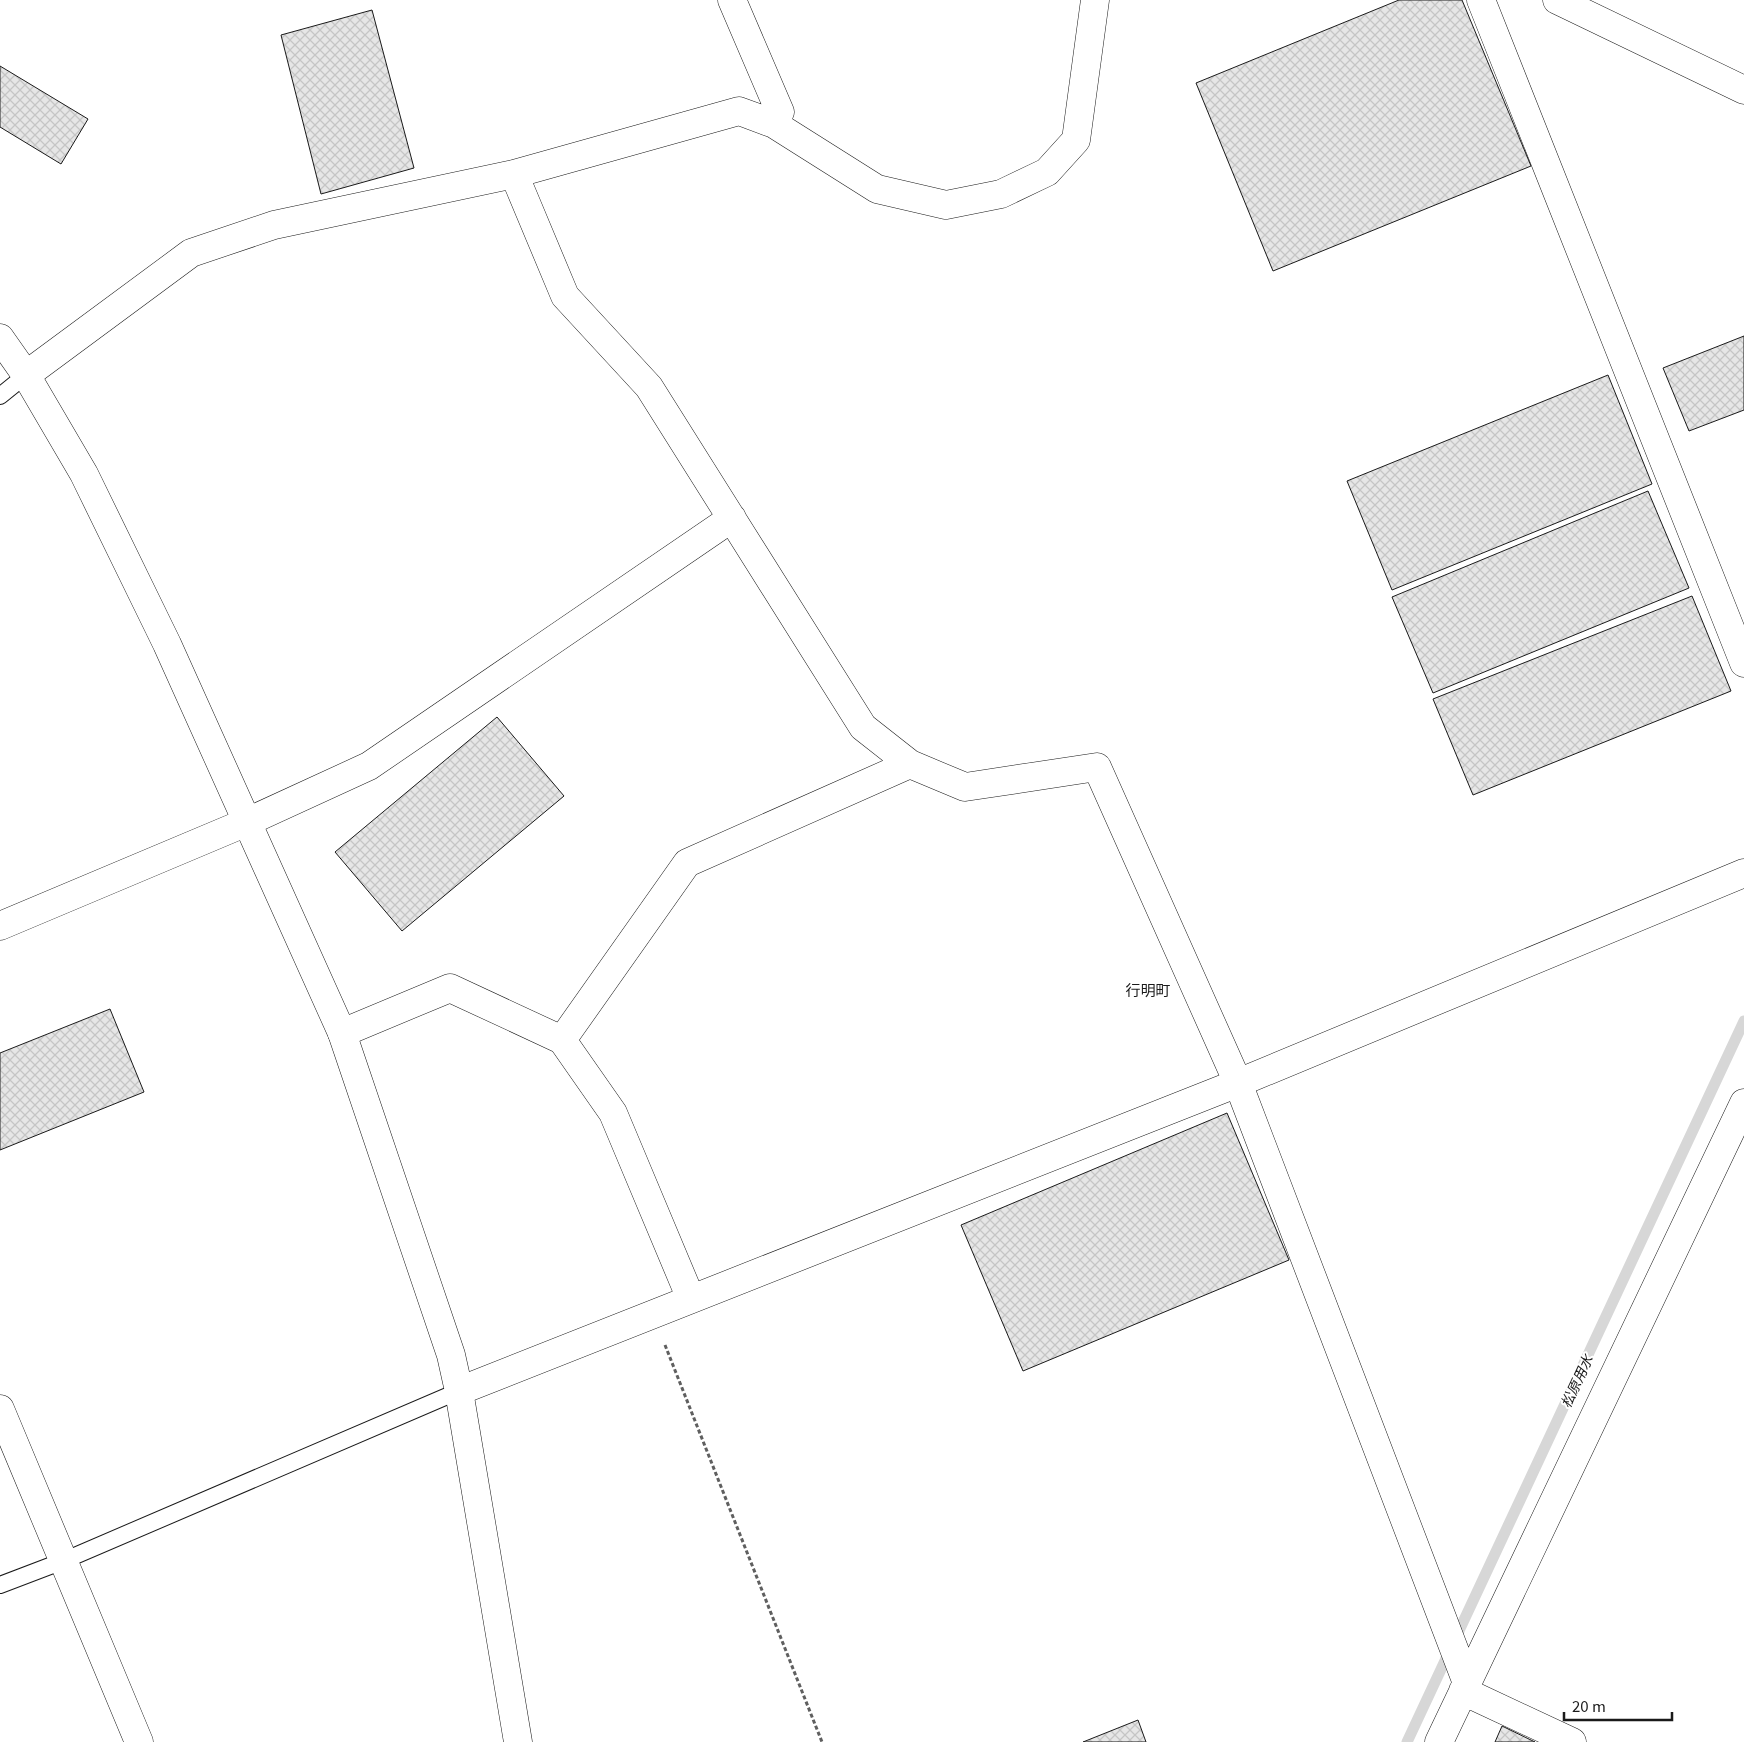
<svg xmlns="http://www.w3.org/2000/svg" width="1744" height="1742" viewBox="0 0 1744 1742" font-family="Georgia,'Noto Sans JP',serif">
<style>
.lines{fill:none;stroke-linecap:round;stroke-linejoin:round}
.stream{stroke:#d7d7d7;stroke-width:11}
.building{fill:url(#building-cross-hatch);stroke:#1a1a1a}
.service-casing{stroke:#1a1a1a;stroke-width:18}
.minor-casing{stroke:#1a1a1a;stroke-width:29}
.tertiary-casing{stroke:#1a1a1a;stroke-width:29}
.path{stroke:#5f5f5f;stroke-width:3;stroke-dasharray:4 2.5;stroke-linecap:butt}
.service{stroke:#fff;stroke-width:16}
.minor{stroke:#fff;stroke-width:28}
.tertiary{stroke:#fff;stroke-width:28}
.labels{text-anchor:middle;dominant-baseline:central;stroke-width:4;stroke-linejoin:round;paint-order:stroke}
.water-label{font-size:14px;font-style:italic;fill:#1a1a1a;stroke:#fff}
.quarter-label{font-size:15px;fill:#1a1a1a;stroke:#fff}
</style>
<defs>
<pattern id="building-cross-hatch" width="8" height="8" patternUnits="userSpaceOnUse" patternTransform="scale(1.25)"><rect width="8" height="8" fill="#e6e6e6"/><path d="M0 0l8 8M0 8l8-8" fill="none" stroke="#c5c5c5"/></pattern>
</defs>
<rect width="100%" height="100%" fill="#fff"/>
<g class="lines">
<path class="stream" d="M1407 1742 1744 1021"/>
</g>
<path class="building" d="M1399 0H1462L1531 166 1273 271 1196 83Z
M372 10 414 168 321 194 281 35Z
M0 66 88 119 61 164 0 127Z
M1744 336V410L1689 431 1663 368Z
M1608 375 1652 484 1392 590 1347 481Z
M1648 491 1689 588 1433 693 1392 597Z
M1692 596 1731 691 1473 795 1433 699Z
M497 717 564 796 402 931 335 852Z
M110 1009 144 1092 0 1150V1053Z
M1227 1113 1289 1260 1023 1371 961 1225Z
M1138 1720 1146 1742H1083Z
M1502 1726 1535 1742H1495Z"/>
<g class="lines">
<defs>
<path id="service" d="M0 396 26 375
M0 1585 63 1561 459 1391"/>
<path id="minor" d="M732 0 780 112 774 124
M1481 0 1744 663
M1557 0 1744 90
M514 174 565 296 649 387 863 727 910 764 965 787 1097 767 1238 1083 1467 1683
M26 375 191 253 274 225 514 174 739 111 774 124 877 189 946 205 1001 194 1047 172 1076 140 1095 0
M0 926 247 822 369 766 732 518
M342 1033 450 988 562 1040 613 1113 691 1299
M562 1040 687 863 910 764
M459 1391 1238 1083 1744 873
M0 1409 139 1742
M1463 1691 1572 1742
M1439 1742 1744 1103"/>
<path id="tertiary" d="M0 338 26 375 84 474 167 644 342 1033 451 1355 459 1391 518 1742"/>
</defs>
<use href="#service" class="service-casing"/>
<use href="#minor" class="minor-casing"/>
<use href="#tertiary" class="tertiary-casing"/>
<path class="path" d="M665 1345 822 1742"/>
<use href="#service" class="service"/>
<use href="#minor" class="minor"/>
<use href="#tertiary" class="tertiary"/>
</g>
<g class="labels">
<g class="water-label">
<text transform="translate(1576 1381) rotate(-65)">松原用水</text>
</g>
<g class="quarter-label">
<text x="1148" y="989">行明町</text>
</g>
</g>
<path d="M1564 1712v8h108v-8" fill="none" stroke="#1a1a1a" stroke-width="2.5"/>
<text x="1572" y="1712" font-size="15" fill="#1a1a1a" stroke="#ffffff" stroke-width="4" paint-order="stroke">20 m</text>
</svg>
